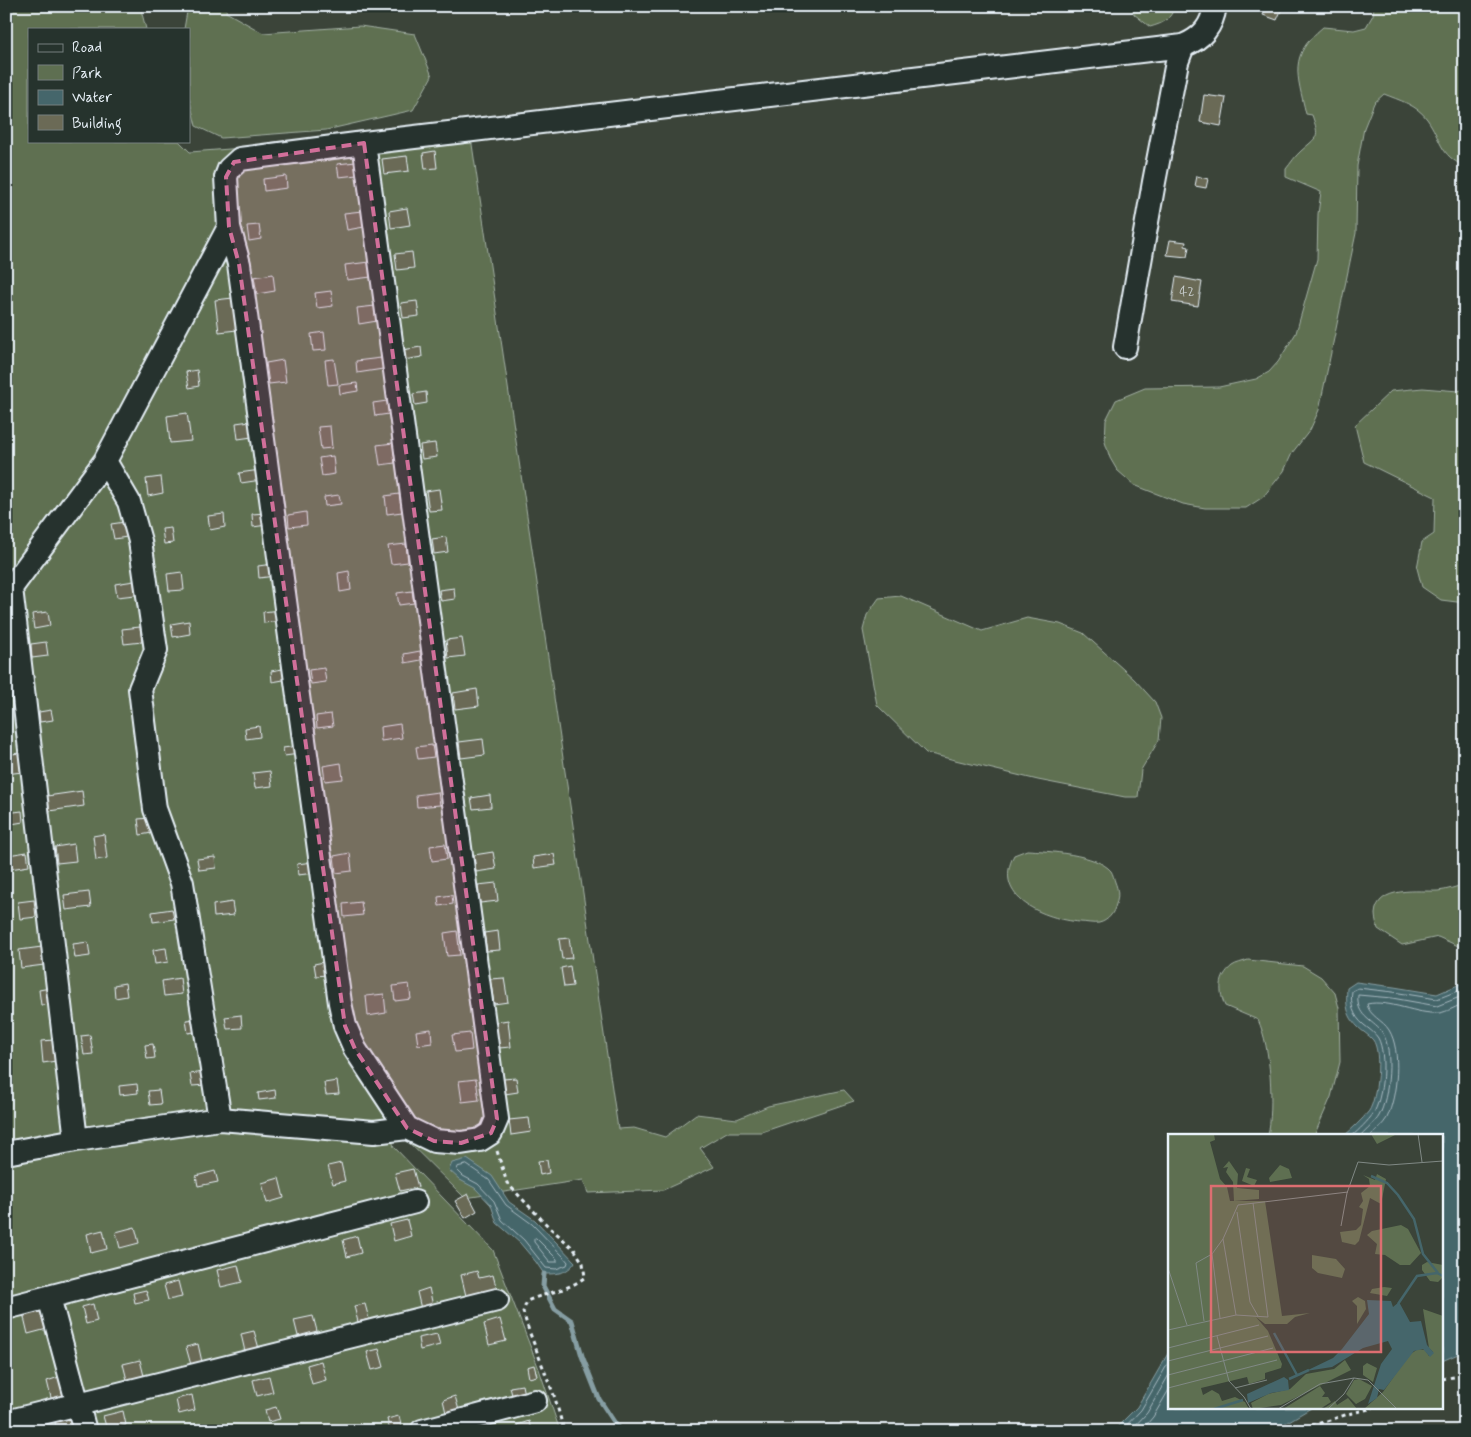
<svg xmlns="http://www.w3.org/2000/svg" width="1471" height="1437" viewBox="0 0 1471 1437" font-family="Mynerve,sans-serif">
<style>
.green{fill:#5e6f51;stroke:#a3b0a4}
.water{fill:#45666b;stroke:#869ea3}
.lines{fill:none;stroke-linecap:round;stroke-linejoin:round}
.shore{stroke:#a7b9c0;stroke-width:1}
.stream{stroke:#869ea3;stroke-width:5}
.building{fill:#6b6a56;stroke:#e8f1f8}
.minor-casing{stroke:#e8f1f8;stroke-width:26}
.path{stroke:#e8f1f8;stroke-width:3;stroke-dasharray:4 4;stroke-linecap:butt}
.minor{stroke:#26332d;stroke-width:22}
.marked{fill:#d16f9a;fill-opacity:0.2;stroke:#d16f9a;stroke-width:4;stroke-dasharray:10 6;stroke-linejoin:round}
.labels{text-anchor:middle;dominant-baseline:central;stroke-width:4.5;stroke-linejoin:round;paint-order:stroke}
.number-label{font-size:14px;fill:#c9cfd0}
.inset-river{fill:none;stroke:#45666b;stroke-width:2.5}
.inset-road{fill:none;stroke:#808985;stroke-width:1}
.view{fill:#dc6e71;fill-opacity:0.15;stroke:#dc6e71;stroke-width:2.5}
.inset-edge{fill:none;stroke:#e8f1f8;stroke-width:2.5}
</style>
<rect width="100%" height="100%" fill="#3b4439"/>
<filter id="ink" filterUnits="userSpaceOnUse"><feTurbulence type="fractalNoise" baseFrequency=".02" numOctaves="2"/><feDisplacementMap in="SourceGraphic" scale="10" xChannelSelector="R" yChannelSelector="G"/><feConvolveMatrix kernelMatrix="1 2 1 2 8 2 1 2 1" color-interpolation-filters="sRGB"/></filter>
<g filter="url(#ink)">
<path class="green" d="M6 6H140L146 29H29V141H179L190 152 470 131 618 1129 634 1128 665 1137 696 1114 737 1119 768 1106 844 1090 854 1101 762 1132H727L700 1148 714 1167 663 1190 588 1193 583 1180 465 1198 387 1121 394 1147 493 1250 539 1369 560 1431H6Z
M188 6H227L226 12 263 33 360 26 415 34 432 76 413 110 326 130 221 138 196 126 189 97V29H184Z
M1131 6H1175C1170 20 1164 23 1150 27L1134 14Z
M1374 6H1465V166C1439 156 1441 138 1427 119 1417 105 1399 100 1384 94L1374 103 1364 128 1357 166 1356 233 1319 410 1310 430 1292 453 1284 471 1263 497 1246 508H1205L1183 504 1134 485 1117 470 1110 458 1105 442 1106 420 1116 400 1145 388 1219 387 1256 379 1269 372 1278 362 1296 333 1317 259 1318 214 1321 192 1286 177V169C1291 163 1295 156 1301 151 1318 136 1320 138 1312 115L1306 114C1297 74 1288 56 1323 27L1354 30 1366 27 1373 15Z
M1423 388 1458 391 1465 389V603L1441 600 1422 587 1417 568 1422 542 1434 534 1435 497 1364 462 1355 425 1391 391Z
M901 596 982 631 1027 618 1060 624 1083 633 1134 679 1155 702 1161 718 1159 740 1141 770 1138 797H1125L1038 780 926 753 877 705 863 630 867 615 879 598Z
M1027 850C1047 851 1097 854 1111 871 1113 874 1114 879 1115 882 1118 889 1119 897 1116 904 1114 913 1108 921 1099 923 1093 924 1085 922 1080 922 1045 919 991 898 1014 855Z
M1465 884V949L1438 937 1402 945 1378 929C1377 925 1375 919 1375 914 1377 885 1419 892 1438 891 1447 890 1456 887 1465 884Z
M1248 960 1303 966 1321 977 1335 993 1339 1008 1340 1062 1331 1097 1314 1136H1268C1274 1106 1271 1047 1258 1020L1225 1006C1219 992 1218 977 1232 966 1236 963 1243 962 1248 960Z"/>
<path class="water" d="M1356 982 1394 987 1437 994 1465 982V1351L1442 1361V1136H1344C1352 1129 1362 1120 1369 1111 1377 1099 1382 1052 1373 1040 1369 1035 1363 1032 1358 1027 1346 1015 1346 1004 1347 988Z
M467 1159 492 1176 509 1202 535 1220 575 1262C567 1274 557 1274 544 1274L536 1262 520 1243 497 1223 491 1205 475 1188 460 1180 449 1170 452 1163Z
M1170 1350V1408H1311L1272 1431H1113L1137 1407Z"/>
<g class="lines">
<path class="shore" d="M1352 1136C1359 1130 1368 1121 1373 1114 1383 1099 1387 1054 1378 1038 1375 1033 1369 1029 1364 1025 1353 1016 1350 1004 1352 991L1358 988 1393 992 1437 999 1465 988
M1361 1136C1367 1129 1375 1123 1379 1116 1389 1098 1394 1049 1382 1032 1371 1019 1356 1016 1358 995L1392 998 1437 1006 1465 995
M1371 1136C1376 1130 1383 1125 1387 1118 1397 1096 1402 1051 1389 1030 1383 1020 1369 1016 1367 1004 1389 999 1417 1015 1439 1013 1447 1012 1457 1006 1465 1003
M467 1165 489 1180 506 1205 532 1224 563 1256 568 1262 567 1265 556 1269 546 1268 524 1240 502 1220 494 1201 478 1184 463 1176 457 1170 458 1167Z
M536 1238 557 1259V1262H550L534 1242V1239Z
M1121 1431 1141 1410 1170 1360
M1130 1431 1147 1413 1170 1373
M1141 1431 1153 1417 1170 1388"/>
<path class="stream" d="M544 1274 543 1286 555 1309 572 1321 582 1356 599 1399 620 1431"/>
</g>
<path class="building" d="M1267 6H1283L1277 20 1263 15Z
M1204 95 1226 98 1221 126 1200 122Z
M435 151 437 168 425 169 423 153Z
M407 156 409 171 384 174 382 159Z
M356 162 357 175 339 177 337 164Z
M286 176 287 188 264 191 263 179Z
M1197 176 1208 179 1206 188 1195 186Z
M407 208 410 225 391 228 389 211Z
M362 211 364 227 347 230 344 213Z
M259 225 261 239 249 241 247 226Z
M1170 240 1186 242 1185 246 1189 247 1187 257 1167 255Z
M412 252 414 268 397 270 395 254Z
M369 262 371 277 347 280 345 265Z
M273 274 275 291 257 294 254 277Z
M1176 277 1202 282 1198 306 1172 302Z
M331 291 333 306 317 308 315 293Z
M233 298 237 330 219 332 215 300Z
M417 301 419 316 403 318 401 303Z
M375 306 377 321 359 324 357 308Z
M324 332 326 350 313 351 311 334Z
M421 347 422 357 403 360 402 350Z
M381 358 383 369 357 373 356 361Z
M334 359 338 384 328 385 325 360Z
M283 360 286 382 269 384 266 363Z
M197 370 199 386 189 388 186 372Z
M357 383 358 391 340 394 339 385Z
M426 392 427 403 415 405 413 394Z
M387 401 389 414 375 416 373 403Z
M187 413 191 441 170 443 167 416Z
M250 421 252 437 238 439 236 423Z
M330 426 332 448 321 449 318 427Z
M393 443 395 463 380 465 377 445Z
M435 443 437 457 422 459 420 445Z
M333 456 335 474 322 476 319 458Z
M260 470 261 480 241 483 239 473Z
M161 477 163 493 148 496 146 479Z
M439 489 442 510 429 511 426 491Z
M399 494 402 512 387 514 385 496Z
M339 495 341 504 325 506 324 497Z
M306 512 307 525 289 527 288 515Z
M266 513 267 525 253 527 252 514Z
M224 514 225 527 210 530 208 516Z
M125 522 127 537 114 539 111 524Z
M171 528 173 543 164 544 162 529Z
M446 537 448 552 434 554 432 539Z
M406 544 408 562 391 564 388 546Z
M273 564 275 576 259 578 258 566Z
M349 571 351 590 340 592 338 573Z
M182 572 184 590 169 591 167 574Z
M134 581 135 595 117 597 115 584Z
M454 588 455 599 441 601 439 590Z
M412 591 414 603 399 605 397 593Z
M279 610 281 621 264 623 263 612Z
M48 612 50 626 34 629 32 614Z
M189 621 190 634 173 637 171 624Z
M140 627 142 642 124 644 122 629Z
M462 638 465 656 448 658 446 640Z
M46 642 48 656 32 658 31 644Z
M420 651 421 660 405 663 404 654Z
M288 668 289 679 272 682 271 671Z
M324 668 326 682 311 684 309 670Z
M477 689 479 706 455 709 453 693Z
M9 706 10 720 6 721V707Z
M51 710 53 720 40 722 39 712Z
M331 714 333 726 317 728 316 716Z
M400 724 402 738 381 741 380 727Z
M259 726 260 737 246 739 245 728Z
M483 739 485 755 461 758 459 742Z
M432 745 434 757 418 759 416 747Z
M298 746 300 754 284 756 283 748Z
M19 753 22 772 6 774V755Z
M341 763 343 779 325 781 323 766Z
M270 771 272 786 255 788 253 773Z
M82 791 84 806 49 811 47 796Z
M438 792 440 805 417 807 416 795Z
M490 795 491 807 473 809 471 798Z
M22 811 23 822 6 825V813Z
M150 818 152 833 140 835 138 819Z
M104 834 107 858 96 860 93 836Z
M74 844 76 861 57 863 55 847Z
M445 844 447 859 432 861 430 846Z
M27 852 29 866 10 869 8 855Z
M493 852 496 869 476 872 474 855Z
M350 853 352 871 336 873 334 856Z
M554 854 556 865 534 868 533 857Z
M215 857 216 868 199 870 197 859Z
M313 862 315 873 298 875 297 864Z
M496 883 498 901 480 903 478 885Z
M89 892 91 907 66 910 64 895Z
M452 895 453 904 439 906 438 897Z
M34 900 36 917 20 919 18 902Z
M232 902 234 915 214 917 213 905Z
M361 902 363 915 344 917 343 904Z
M172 909 174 919 153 922 152 912Z
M457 931 460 955 447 956 444 933Z
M498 931 500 950 487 951 484 933Z
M569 938 572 958 562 959 559 939Z
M88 942 90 956 75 958 73 944Z
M42 947 44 965 21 968 19 950Z
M166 948 168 962 155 964 153 950Z
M324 962 326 975 316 976 314 964Z
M570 966 573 986 564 987 561 968Z
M180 978 182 994 164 996 162 981Z
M504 978 508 1002 494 1004 490 979Z
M125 983 127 996 115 998 114 985Z
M409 984 411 999 395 1001 393 986Z
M50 988 52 1004 41 1005 39 990Z
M384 994 386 1013 368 1016 366 996Z
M241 1015 242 1028 227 1029 225 1017Z
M199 1019 200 1031 188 1033 186 1020Z
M508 1020 511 1047 499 1048 496 1022Z
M431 1029 432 1043 418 1045 416 1031Z
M470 1033 472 1050 455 1052 452 1035Z
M90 1035 93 1054 84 1055 81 1036Z
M54 1040 56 1061 43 1063 41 1041Z
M153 1044 155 1058 147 1059 145 1045Z
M204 1072 206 1085 192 1086 190 1074Z
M516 1078 518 1092 505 1094 503 1079Z
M476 1079 479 1100 462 1102 459 1081Z
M337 1081 339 1094 326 1095 324 1083Z
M137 1084 138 1093 120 1095 119 1086Z
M159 1090 161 1104 150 1105 148 1091Z
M275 1090 276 1098 259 1100 258 1093Z
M529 1118 531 1132 511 1135 509 1120Z
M547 1160 549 1173 540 1175 538 1161Z
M341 1163 345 1181 333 1184 328 1166Z
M413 1169 418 1187 400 1191 395 1173Z
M215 1171 218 1182 198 1186 196 1176Z
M279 1178 284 1198 267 1203 262 1183Z
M468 1194 477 1211 465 1218 455 1201Z
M407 1220 411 1236 394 1241 390 1224Z
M135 1227 139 1243 120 1248 116 1232Z
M103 1230 107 1249 91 1253 87 1234Z
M357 1236 361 1253 347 1257 343 1240Z
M238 1265 242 1282 221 1287 217 1270Z
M477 1271 479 1278 493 1275 498 1294 467 1300 461 1275Z
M178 1281 182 1297 168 1300 164 1285Z
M429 1288 433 1306 421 1309 417 1292Z
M146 1290 149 1300 135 1303 133 1293Z
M93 1304 97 1321 86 1324 82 1307Z
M365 1304 369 1319 358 1322 354 1306Z
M42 1309 47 1329 28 1334 23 1313Z
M313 1316 317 1331 298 1336 294 1320Z
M500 1319 506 1341 489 1345 484 1324Z
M254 1331 260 1352 246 1356 241 1334Z
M437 1334 440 1345 420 1350 418 1338Z
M198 1344 202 1362 191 1365 186 1347Z
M379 1349 384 1367 372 1370 367 1352Z
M140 1360 144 1376 127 1380 123 1364Z
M321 1361 326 1380 312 1384 307 1365Z
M534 1365 537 1376 529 1378 527 1367Z
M269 1376 273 1392 257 1396 253 1380Z
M59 1377 65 1398 52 1402 47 1381Z
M522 1385 525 1400 514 1403 510 1387Z
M6 1393 11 1412 6 1413Z
M192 1395 195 1410 179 1414 176 1399Z
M455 1396 460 1414 447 1417 443 1400Z
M276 1407 280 1419 268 1422 265 1410Z
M123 1411 126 1425 107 1430 103 1416Z
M399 1416 402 1428 390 1431 387 1419Z
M73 1417 77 1431H57L55 1422Z
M529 1421 531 1431H518L517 1425Z"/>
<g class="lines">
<defs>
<path id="minor" d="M229 227 239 264 340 1003 345 1026 355 1049 407 1128
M1125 347 1154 182 1177 62 1183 46
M105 461 129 502 140 541 156 650 140 689 155 809 182 883 220 1119
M11 588 76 1140
M6 591 11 588 105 461 229 227 226 177 229 169 240 159 364 143 1183 46C1202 38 1212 27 1215 6
M6 1153 76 1140 220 1119 374 1132 407 1128 434 1141 461 1143 480 1140 491 1133 497 1119 364 143
M49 1297 85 1431
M6 1308 415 1202
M6 1422 497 1300
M422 1431 535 1401"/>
</defs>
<use href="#minor" class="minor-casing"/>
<path class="path" d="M497 1151 507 1183 548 1226 574 1249 583 1263 585 1277C568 1291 547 1292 527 1301L523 1312 529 1331 555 1398 564 1431
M1442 1379 1465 1375
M1296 1431 1348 1414 1373 1408"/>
<use href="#minor" class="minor"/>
</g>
</g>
<path class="marked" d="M364 143 497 1119 491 1133 461 1143 434 1141 407 1128 355 1049 345 1026 239 264 229 227 226 177 234 162Z"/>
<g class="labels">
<g class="number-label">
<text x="1187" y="292">42</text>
</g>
</g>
<g transform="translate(1168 1134)">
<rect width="275" height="275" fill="#3b4439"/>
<path d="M0 0H46L47 6 42 8 52 45 59 53 62 67H97L114 182 142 179 127 183 119 190H97L88 183 100 197 114 230 113 234 97 239V245L81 250 79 243 33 254 35 261 44 256 51 260 54 267 67 263 77 268 81 275H0ZM203 0H229L209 10ZM61 27 70 40 69 54 91 56V65L66 67 65 48 58 38 60 33 55 34ZM112 31 121 35 124 44 102 48 101 44ZM78 34 82 35 79 43 89 46 86 52 74 47ZM209 40 218 45 213 70 202 64 191 107 187 111 174 108 172 98 188 96 193 91 195 75 191 73 195 67 193 59 202 52 201 45 195 41 207 46ZM233 91 240 95 253 119 242 131H232L217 121 207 120 209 110 199 101 204 97ZM144 121 168 125 177 135 174 144 150 139 144 134ZM259 128 275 131V143L270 148 262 147 254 136V131ZM216 153 224 154 219 162 202 159 204 155ZM190 163 197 167 198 175 189 190V172L184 167ZM255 175 275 182V275H196L215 258 241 221 250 215 257 216 261 222 265 218 261 214ZM177 226 183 236 113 271 85 275 83 269 100 260 122 255 138 240 166 235ZM199 229 209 234 205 248 195 241V232ZM191 245 204 252 197 265 188 270 178 260 186 246ZM152 252 157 259 154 263H160L163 268 152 275H115ZM180 264 189 275H155L167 267 169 271Z" fill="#5e6f51"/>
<path d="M199 166 223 167 225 173 231 168 242 188 253 187 259 211 266 219 262 223 255 215 246 217 216 256 211 255 209 264 200 270 213 230 224 215 220 207 195 214 164 233 138 237 165 224 174 215 201 180ZM116 243 120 246 121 256 103 259 80 269 79 260Z" fill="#45666b"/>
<path class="inset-river" d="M203 42 219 49 230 61 246 85 255 120 270 139M230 170 249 142 269 139 275 142M106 199 129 241M121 245 141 236M46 275 75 266"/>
<path class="inset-road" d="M250 0 254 28M69 78 82 168 90 182M173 92 179 59 190 28 221 31 275 27M55 105 68 181M44 120 52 184M0 134 19 191M36 187 28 129 44 120 55 105 70 71 180 58M0 196 68 181 100 183 85 69M49 202 61 247 76 263 83 275M0 214 91 191M0 227 100 202M0 241 105 214M0 254 109 226M67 254 99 246M110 275 152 250 186 244 200 246 229 275M160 275 176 260 186 244"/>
<path class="view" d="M43 52H213V218H43Z"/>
<rect width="275" height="275" class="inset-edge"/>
</g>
<rect width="1471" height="1437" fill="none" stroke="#26332d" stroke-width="25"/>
<rect x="12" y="12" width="1446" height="1412" fill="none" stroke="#e8f1f8" stroke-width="2" filter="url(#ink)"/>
<rect x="28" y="28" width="162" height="115" fill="#26332d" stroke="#747f7e"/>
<rect x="38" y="44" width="25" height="8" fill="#26332d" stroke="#747f7e"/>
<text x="72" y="52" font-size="15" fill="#e8f1f8">Road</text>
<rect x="38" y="65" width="25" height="15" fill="#5e6f51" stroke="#747f7e"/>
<text x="72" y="78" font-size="15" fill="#e8f1f8">Park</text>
<rect x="38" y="90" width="25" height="15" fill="#45666b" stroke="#747f7e"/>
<text x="72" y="102" font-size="15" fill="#e8f1f8">Water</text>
<rect x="38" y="115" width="25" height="15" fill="#6b6a56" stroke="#747f7e"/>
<text x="72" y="128" font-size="15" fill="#e8f1f8">Building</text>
</svg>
